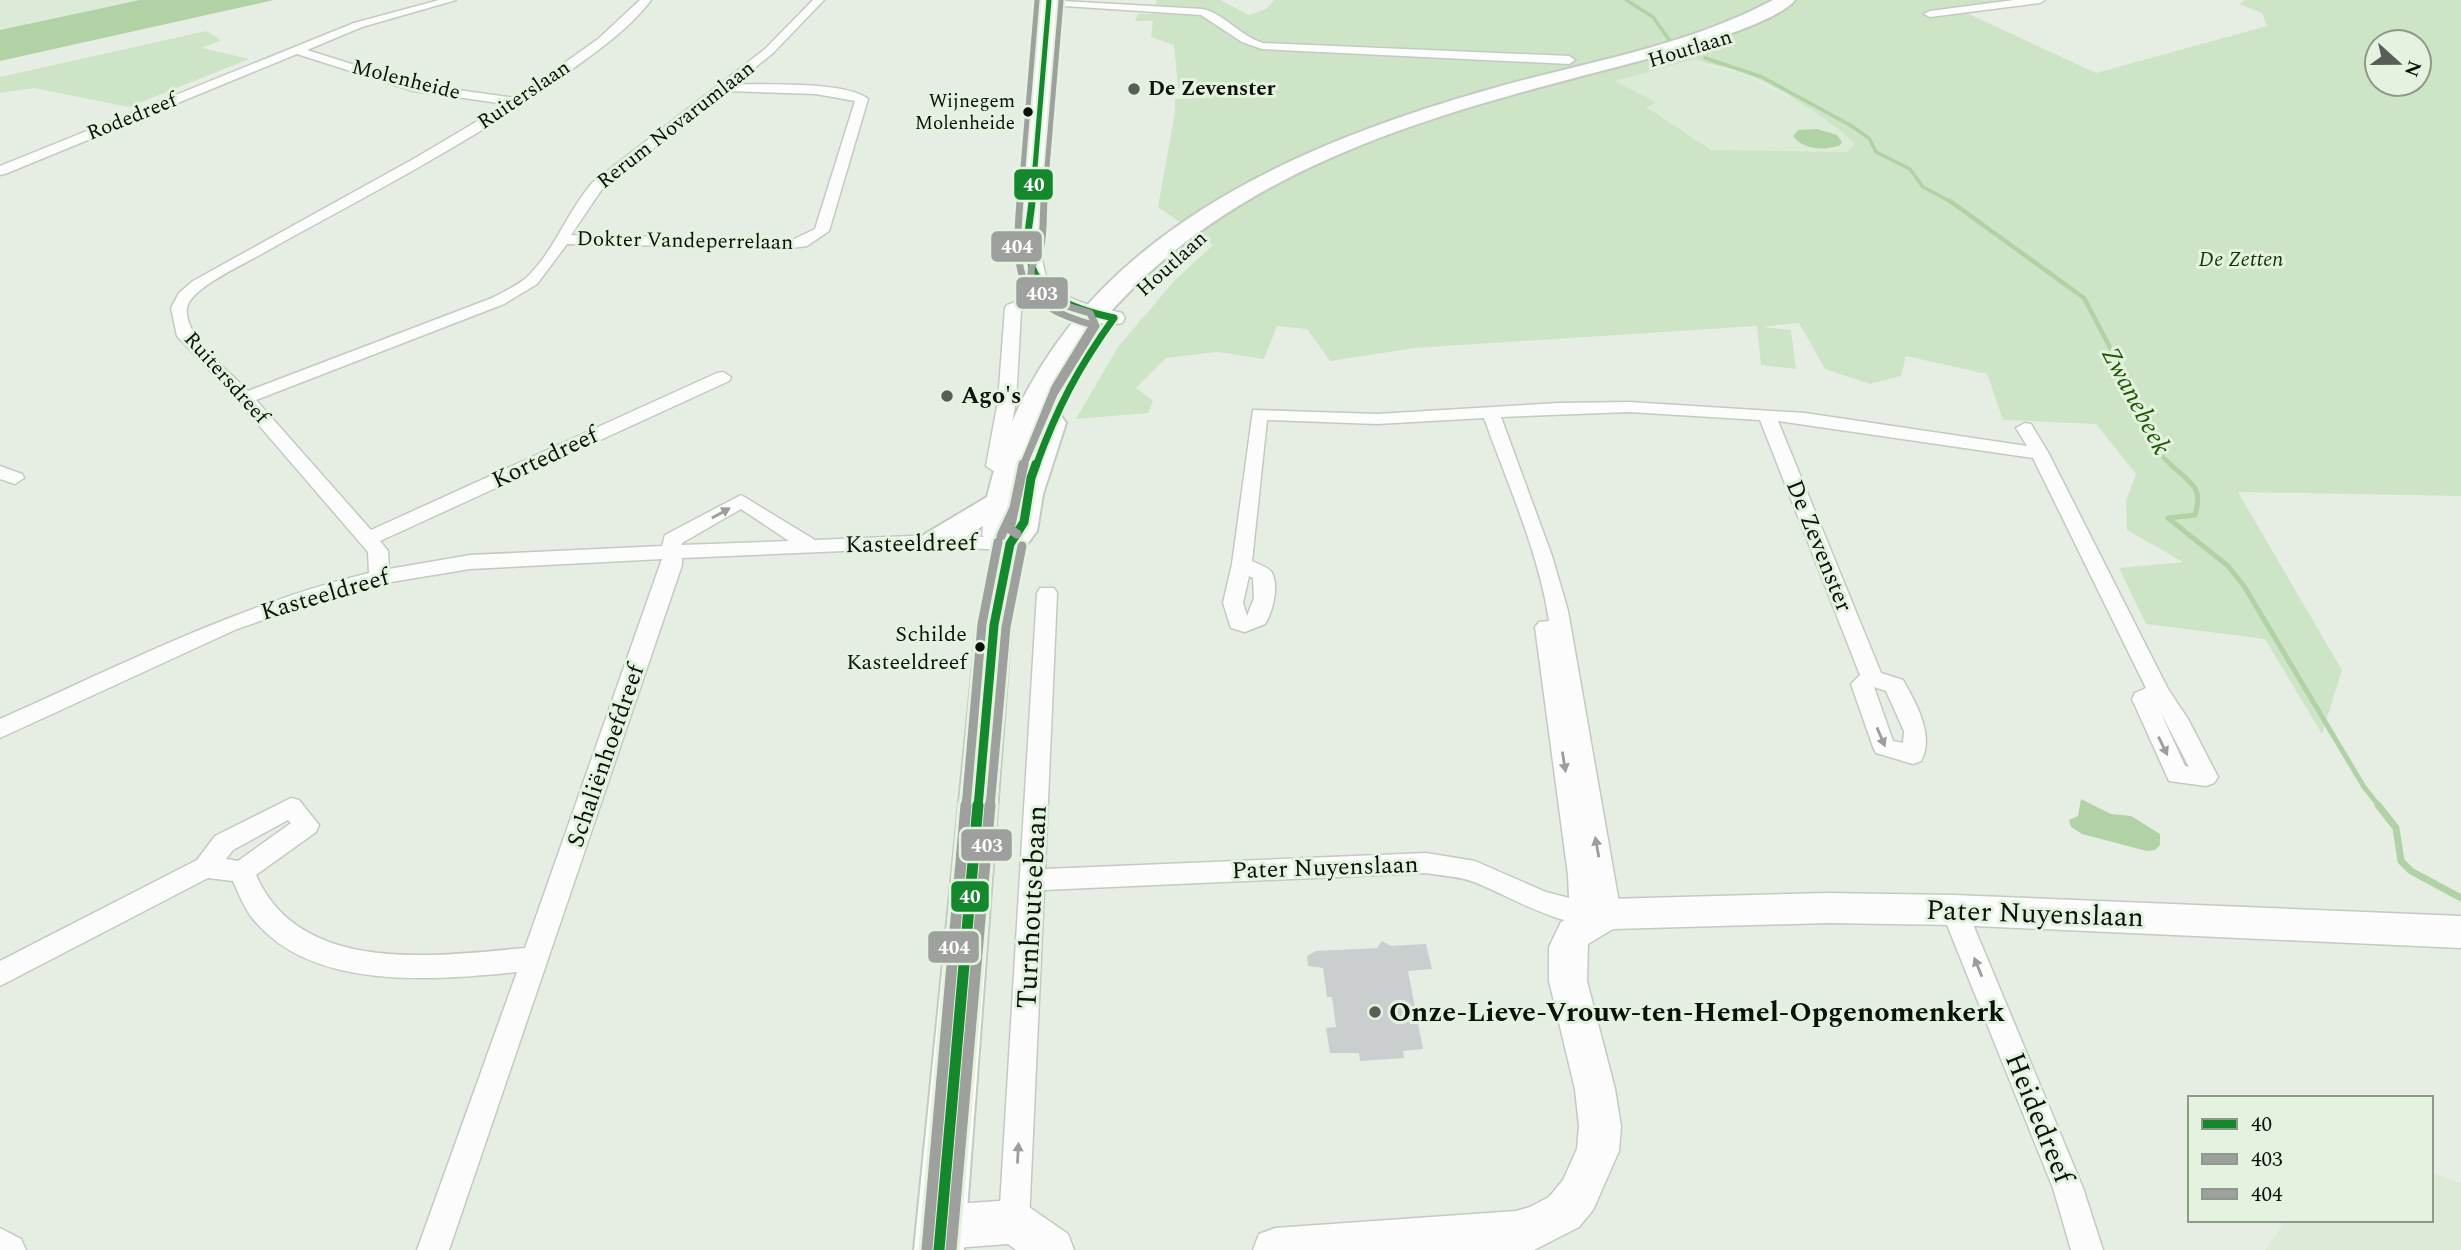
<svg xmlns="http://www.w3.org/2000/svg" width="2461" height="1250" viewBox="0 0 2461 1250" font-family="Spectral,serif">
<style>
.built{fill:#dcebd8}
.green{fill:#cee4c6;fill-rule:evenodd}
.water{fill:#b0d2a4}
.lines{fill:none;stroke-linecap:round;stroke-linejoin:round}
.stream-far3{stroke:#b0d2a4;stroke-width:3.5}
.stream-far2{stroke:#b0d2a4;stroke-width:4.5}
.stream-far1{stroke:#b0d2a4;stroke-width:5}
.stream{stroke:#b0d2a4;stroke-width:7}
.building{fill:#cacece}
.street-casing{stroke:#c3cac1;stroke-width:3}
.secondary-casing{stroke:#c3cac1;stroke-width:3}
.primary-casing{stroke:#c3cac1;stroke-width:4}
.street{fill:#fbfcfb;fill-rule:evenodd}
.secondary{fill:#fbfcfb;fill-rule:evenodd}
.primary{fill:#fbfcfb;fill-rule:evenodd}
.bus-1-far3-casing{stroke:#e4f3df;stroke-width:9}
.bus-1-far2-casing{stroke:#e4f3df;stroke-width:11}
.bus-1-far1-casing{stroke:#e4f3df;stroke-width:14}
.bus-1-casing{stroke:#e4f3df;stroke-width:17}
.bus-2-far3-casing{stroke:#e4f3df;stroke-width:9}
.bus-2-far2-casing{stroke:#e4f3df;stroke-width:11}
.bus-2-far1-casing{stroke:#e4f3df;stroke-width:14}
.bus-2-casing{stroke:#e4f3df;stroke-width:17}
.bus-3-far3-casing{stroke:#e4f3df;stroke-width:9}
.bus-3-far2-casing{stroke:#e4f3df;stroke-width:11}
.bus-3-far1-casing{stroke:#e4f3df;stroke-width:14}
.bus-3-casing{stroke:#e4f3df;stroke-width:17}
.bus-1-far3{stroke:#15882e;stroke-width:5}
.bus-1-far2{stroke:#15882e;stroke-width:7}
.bus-1-far1{stroke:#15882e;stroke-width:9}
.bus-1{stroke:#15882e;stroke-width:11}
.bus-2-far3{stroke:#9ea09d;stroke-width:5}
.bus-2-far2{stroke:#9ea09d;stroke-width:7}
.bus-2-far1{stroke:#9ea09d;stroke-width:9}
.bus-2{stroke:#9ea09d;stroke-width:11}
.bus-3-far3{stroke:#9ea09d;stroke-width:5}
.bus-3-far2{stroke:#9ea09d;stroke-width:7}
.bus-3-far1{stroke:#9ea09d;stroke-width:9}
.bus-3{stroke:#9ea09d;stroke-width:11}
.oneway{fill:#9b9e9b}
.poi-dot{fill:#585e56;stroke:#e4f3df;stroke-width:2.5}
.bus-dot{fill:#0c110a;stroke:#e4f3df;stroke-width:2.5}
.labels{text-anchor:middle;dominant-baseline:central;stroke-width:6;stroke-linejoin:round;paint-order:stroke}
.far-bus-label{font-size:19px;fill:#0c110a;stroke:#e4f3df;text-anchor:end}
.far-street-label{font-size:21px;fill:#0c110a;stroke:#e4f3df}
.far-poi-label{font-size:21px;font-weight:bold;fill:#0c110a;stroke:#e4f3df;text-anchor:start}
.far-park-label{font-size:21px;font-style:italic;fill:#153208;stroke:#e4f3df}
.bus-label{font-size:22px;fill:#0c110a;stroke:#e4f3df;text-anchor:end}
.poi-label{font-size:24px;font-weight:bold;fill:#0c110a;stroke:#e4f3df;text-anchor:start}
.street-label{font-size:24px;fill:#0c110a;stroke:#e4f3df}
.water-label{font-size:26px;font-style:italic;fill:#205800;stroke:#e4f3df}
.near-street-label{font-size:28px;fill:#0c110a;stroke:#e4f3df}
.near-poi-label{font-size:28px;font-weight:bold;fill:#0c110a;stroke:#e4f3df;text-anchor:start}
.line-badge{stroke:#e4f3df;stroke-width:2.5}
.badge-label{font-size:19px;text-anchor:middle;font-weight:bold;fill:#fff}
</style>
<rect width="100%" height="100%" fill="#e6eee4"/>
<path class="built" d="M0 0H140L0 30Z
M1694 59 1709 66 1741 72 1820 114 1856 143 1847 152 1710 150 1645 107 1656 104 1614 81Z
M2431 1172 2461 1183V1250H2265L2286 1220H2431Z"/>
<path class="green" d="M1157 0H1220L1249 15 1266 9 1274 0H2027L1958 9 2096 73 2267 26 2262 13 2239 4 2245 0H2461V496L2238 492 2342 670 2322 734 2265 639 2146 624 2119 568 2183 562 2127 530 2126 501 2136 474 2096 424 2003 420 1987 374 1906 356 1901 376 1870 384 1825 369 1799 323 1762 327 1791 330 1796 369 1761 365 1757 326 1415 348 1330 361 1307 329 1277 326 1264 359 1217 352 1166 358 1136 388 1153 401 1148 413 1076 419 1118 347 1175 280 1213 245 1158 207 1175 112V99L1207 98 1206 87 1178 88 1174 45 1151 37 1153 21H1135L1138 14H1152ZM2377 42H2419V84H2377ZM1695 59C1710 66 1725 66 1741 72 1778 86 1826 117 1855 143L1847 152 1711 150 1646 107 1657 103 1615 81Z
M206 31 221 40 202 48 249 59 129 107 34 88 0 93V77Z"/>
<path class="water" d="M140 0H274L0 61V30Z
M1817 129 1837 135 1842 142 1840 145C1825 151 1803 150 1793 136L1798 130Z
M2081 799 2111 814 2131 816 2160 834V845L2155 850 2147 851 2082 834 2071 827 2069 820 2078 816Z"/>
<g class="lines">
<path class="stream-far3" d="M1626 0 1653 17 1670 41
M1705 58 1762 77 1850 125 1869 138 1876 152 1910 169 1923 187 1953 203"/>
<path class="stream-far2" d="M1950 201 2084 298 2125 376 2131 394 2159 438 2162 456 2172 466"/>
<path class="stream-far1" d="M2170 464C2190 483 2204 486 2195 515L2168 518 2228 566 2244 586 2364 787 2380 807"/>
<path class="stream" d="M2378 805 2396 828 2401 861 2411 871 2461 898"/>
</g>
<path class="building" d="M1382 941 1391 946 1426 944 1432 969 1408 971 1423 1049 1403 1051 1404 1058 1360 1061 1359 1053H1330L1326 1028 1336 1027 1332 997H1327L1323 968 1308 966 1307 956 1316 951 1377 948Z"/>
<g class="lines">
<defs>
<path id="street" d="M439 0H456L362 27 307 50 415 84 515 98 598 39 640 0H651C628 31 594 53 563 76 468 145 361 198 258 256 242 265 190 289 187 308 183 336 230 372 248 391L492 298C504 292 516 286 526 278 554 252 567 212 592 183L765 49 813 0H824L773 53 735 84C764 85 847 81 868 99L829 231 807 246 792 248 567 244 537 284 504 304 256 400 371 530 717 373 723 372 731 377 729 381 380 541 388 551 389 569 470 555 662 546 665 535 741 495 815 540 936 535 1010 538 1017 539 1020 544 1017 549 1010 550 936 547 682 558V565L449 1250H417L517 972C434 980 312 992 253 919 244 908 239 894 233 881L208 878 0 986V961L197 860 215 836 291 798 299 800 319 825 316 832 256 875C300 976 436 956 525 948L662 559 470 569 379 584 335 595 237 629 0 738V719C121 665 240 604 369 573L368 552 239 402 177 336 171 308 179 293 193 281 417 157 506 104 413 91 297 54 5 174 0 175V166L354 23ZM726 91 816 94 855 101 815 229 792 240 571 235 602 189ZM741 509 789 541 682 545V543ZM288 820 291 823 238 861 226 859 233 850Z
M1045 0 1203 9C1226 15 1240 36 1263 43L1569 56 1575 60 1569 64 1262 49 1242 42 1201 15 1049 5 1045 4Z
M2014 0H2045L2040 3 1930 17 1924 14 1930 11Z
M1032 296 1040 301 1021 311 1016 401 1004 466 995 472 986 466 998 401 1005 308 1007 305Z
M1629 402 1805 413 2027 446 2016 428 2025 423 2031 424 2049 454 2168 689 2188 719 2218 777 2214 783 2206 786 2169 781 2132 699 2135 693 2146 688 2033 458 1778 421 1881 673 1903 680C1916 703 1935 736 1921 761L1913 764 1876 753 1873 747 1851 684 1860 675 1760 420 1629 412 1501 417 1552 556 1568 611 1621 914 1617 922C1574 937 1513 897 1474 882 1459 876 1441 876 1426 873L1044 890 1029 1222 1025 1233 1014 1237 1003 1233 999 1222 1037 593 1040 588H1054L1057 593 1045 869 1426 853 1475 861 1546 892 1569 898 1568 875 1535 627 1539 622 1549 621C1539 553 1507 482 1484 418L1377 424 1267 420 1252 561C1258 564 1269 567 1272 573 1279 586 1273 612 1265 624L1245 632 1231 628 1223 603 1232 564 1253 410 1377 414 1559 403ZM1249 576 1253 578 1254 598 1247 616 1243 603ZM1874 687 1886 691 1904 731 1903 743 1893 741ZM2160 711 2189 767 2185 766Z
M0 466 22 474 24 478 15 484 0 479Z
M1954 899 1963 902 1967 910 2083 1188 2103 1250H2071L2053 1188 1941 910 1945 902Z
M0 1228 21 1239 26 1250H0Z"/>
<path id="secondary" d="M1041 0H1057L1039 251C1043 259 1043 269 1047 278 1060 301 1098 307 1122 313L1125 318 1122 323C1094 330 1039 304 1025 278 1021 269 1022 259 1017 251Z
M1828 893 1954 895 2461 916V948L1954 925 1828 923 1613 929 1588 944 1587 981 1615 1089 1621 1126 1619 1151 1593 1210 1579 1227 1534 1250H1253L1259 1234 1275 1228 1516 1211 1530 1207 1549 1197 1563 1180 1577 1149 1579 1126 1575 1089 1549 981V947L1561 922 1608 899Z
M1014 1200 1029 1207 1068 1234 1074 1250H1016L1008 1244 941 1249 926 1242 919 1227 926 1212 941 1205Z"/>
<path id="primary" d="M1773 0H1795C1774 26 1663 55 1628 64 1451 110 1267 156 1133 288 1095 326 1063 367 1042 417L1052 415 1062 417 1066 423 1043 494 1037 531 1025 547 1011 625 964 1250H914L977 625 994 547 982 535 983 526C964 537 947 554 925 548L920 541 925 534 987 497C1046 250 1279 148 1501 86 1592 61 1689 45 1773 0Z"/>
</defs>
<use href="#street" class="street-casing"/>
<use href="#secondary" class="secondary-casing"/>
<use href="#primary" class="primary-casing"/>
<use href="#street" class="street"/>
<use href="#secondary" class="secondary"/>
<use href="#primary" class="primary"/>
<defs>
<path id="bus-1-far3" d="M1032 203 1049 0"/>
<path id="bus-1-far2" d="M1032 201C1031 216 1026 235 1028 250 1034 297 1073 309 1114 318
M1036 466C1057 408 1078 368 1114 318"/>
<path id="bus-1-far1" d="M1010 544 1024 522 1031 478 1036 464
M978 807 994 625 1010 544"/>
<path id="bus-1" d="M939 1250 978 805"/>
<path id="bus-2-far3" d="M1044 203 1061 1"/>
<path id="bus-2-far2" d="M1023 466 1054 394 1096 326 1090 313C1069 307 1024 297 1032 266 1034 260 1039 257 1040 251 1044 235 1043 217 1044 201"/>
<path id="bus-2-far1" d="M1017 534 1010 529 1024 464
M990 807 1006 627 1022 546"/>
<path id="bus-2" d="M951 1250 990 805"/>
<path id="bus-3-far3" d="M1020 203 1037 0"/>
<path id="bus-3-far2" d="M1020 201C1014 274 1015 303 1093 325L1055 387 1023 466"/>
<path id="bus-3-far1" d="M1001 536 1014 508 1023 464
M966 807 982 624 998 542"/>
<path id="bus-3" d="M927 1249 966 805"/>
</defs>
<use href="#bus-1-far3" class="bus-1-far3-casing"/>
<use href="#bus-1-far2" class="bus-1-far2-casing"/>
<use href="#bus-1-far1" class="bus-1-far1-casing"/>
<use href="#bus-1" class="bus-1-casing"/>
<use href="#bus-2-far3" class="bus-2-far3-casing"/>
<use href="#bus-2-far2" class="bus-2-far2-casing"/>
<use href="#bus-2-far1" class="bus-2-far1-casing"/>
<use href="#bus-2" class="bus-2-casing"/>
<use href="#bus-3-far3" class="bus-3-far3-casing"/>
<use href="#bus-3-far2" class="bus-3-far2-casing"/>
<use href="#bus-3-far1" class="bus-3-far1-casing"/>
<use href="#bus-3" class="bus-3-casing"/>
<use href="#bus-1-far3" class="bus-1-far3"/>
<use href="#bus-1-far2" class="bus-1-far2"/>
<use href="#bus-1-far1" class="bus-1-far1"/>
<use href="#bus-1" class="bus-1"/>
<use href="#bus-2-far3" class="bus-2-far3"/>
<use href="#bus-2-far2" class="bus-2-far2"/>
<use href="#bus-2-far1" class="bus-2-far1"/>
<use href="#bus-2" class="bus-2"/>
<use href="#bus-3-far3" class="bus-3-far3"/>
<use href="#bus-3-far2" class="bus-3-far2"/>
<use href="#bus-3-far1" class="bus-3-far1"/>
<use href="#bus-3" class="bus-3"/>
</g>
<defs><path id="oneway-solid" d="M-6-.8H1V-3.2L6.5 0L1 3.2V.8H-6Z" transform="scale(1.75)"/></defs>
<g class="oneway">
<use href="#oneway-solid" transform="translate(721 513) rotate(-29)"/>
<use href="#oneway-solid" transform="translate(1881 737) rotate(67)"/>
<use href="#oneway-solid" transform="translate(2163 746) rotate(64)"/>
<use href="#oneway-solid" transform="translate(1564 762) rotate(81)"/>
<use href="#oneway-solid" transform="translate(1597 847) rotate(-100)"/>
<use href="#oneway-solid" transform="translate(1978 967) rotate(-112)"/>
<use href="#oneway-solid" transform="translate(1018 1153) rotate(-87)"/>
</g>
<g class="poi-dot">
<circle cx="1134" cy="89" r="7"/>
<circle cx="947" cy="396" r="7"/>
<circle cx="1375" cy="1012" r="7"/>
</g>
<g class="bus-dot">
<circle cx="1028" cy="112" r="6"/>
<circle cx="980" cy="647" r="6"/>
</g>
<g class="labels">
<g class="far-bus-label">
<text x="1015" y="101">Wijnegem<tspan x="1015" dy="22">Molenheide</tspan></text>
</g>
<g class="far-street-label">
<text transform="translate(1690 49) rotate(-17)">Houtlaan</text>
<text transform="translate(406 80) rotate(14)">Molenheide</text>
<text transform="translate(524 95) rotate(-34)">Ruiterslaan</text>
<text transform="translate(132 117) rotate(-22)">Rodedreef</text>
<text transform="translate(676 125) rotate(-38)">Rerum Novarumlaan</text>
<text transform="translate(685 241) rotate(1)">Dokter Vandeperrelaan</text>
<text transform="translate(1172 264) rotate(-42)">Houtlaan</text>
<text transform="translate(226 378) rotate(48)">Ruitersdreef</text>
</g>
<g class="far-poi-label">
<text x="1148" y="89">De Zevenster</text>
</g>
<g class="far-park-label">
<text x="2241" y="260">De Zetten</text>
</g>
<g class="bus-label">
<text x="967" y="634">Schilde<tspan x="967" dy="28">Kasteeldreef</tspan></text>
</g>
<g class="poi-label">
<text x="961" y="396">Ago's</text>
</g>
<g class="street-label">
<text transform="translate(545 458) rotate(-25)">Kortedreef</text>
<text transform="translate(911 544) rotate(-1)">Kasteeldreef</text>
<text transform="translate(1819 546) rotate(68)">De Zevenster</text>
<text transform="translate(325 595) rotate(-16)">Kasteeldreef</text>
<text transform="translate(606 756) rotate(-71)">Schaliënhoefdreef</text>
<text transform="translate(1325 868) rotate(-2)">Pater Nuyenslaan</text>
</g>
<g class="water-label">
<text transform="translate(2136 401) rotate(62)">Zwanebeek</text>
</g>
<g class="near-street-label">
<text transform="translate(1032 907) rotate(-87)">Turnhoutsebaan</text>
<text transform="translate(2035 914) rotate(2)">Pater Nuyenslaan</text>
<text transform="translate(2039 1118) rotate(68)">Heidedreef</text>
</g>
<g class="near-poi-label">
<text x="1389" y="1012">Onze-Lieve-Vrouw-ten-Hemel-Opgenomenkerk</text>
</g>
</g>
<g class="line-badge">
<rect x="1013" y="168" width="41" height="33" rx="7" fill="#15882e"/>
<rect x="990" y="230" width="53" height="33" rx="7" fill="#9ea09d"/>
<rect x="1015" y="276" width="54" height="34" rx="7" fill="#9ea09d"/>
<rect x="960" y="828" width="53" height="34" rx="7" fill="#9ea09d"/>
<rect x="950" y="880" width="40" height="33" rx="7" fill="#15882e"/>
<rect x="927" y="930" width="53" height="34" rx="7" fill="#9ea09d"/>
</g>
<g class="badge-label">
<text x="1034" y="191">40</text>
<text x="1017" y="253">404</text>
<text x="1042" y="300">403</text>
<text x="987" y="852">403</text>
<text x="970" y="903">40</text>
<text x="954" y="954">404</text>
</g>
<rect x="2188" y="1096" width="245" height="126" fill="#e4f3df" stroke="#8e998a" stroke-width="2"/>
<rect x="2202" y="1119" width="35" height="10" fill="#15882e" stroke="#8e998a" stroke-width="2"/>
<text x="2251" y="1131" font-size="21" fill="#0c110a">40</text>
<rect x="2202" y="1154" width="35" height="10" fill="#9ea09d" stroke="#8e998a" stroke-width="2"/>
<text x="2251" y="1166" font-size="21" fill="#0c110a">403</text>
<rect x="2202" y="1189" width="35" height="10" fill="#9ea09d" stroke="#8e998a" stroke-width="2"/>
<text x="2251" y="1201" font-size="21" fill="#0c110a">404</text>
<g transform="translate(2398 63) rotate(111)"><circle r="33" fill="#e4f3df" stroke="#8e998a" stroke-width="2"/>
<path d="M0-5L12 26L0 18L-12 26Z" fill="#585e56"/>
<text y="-10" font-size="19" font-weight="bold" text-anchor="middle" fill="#0c110a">N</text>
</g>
</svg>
